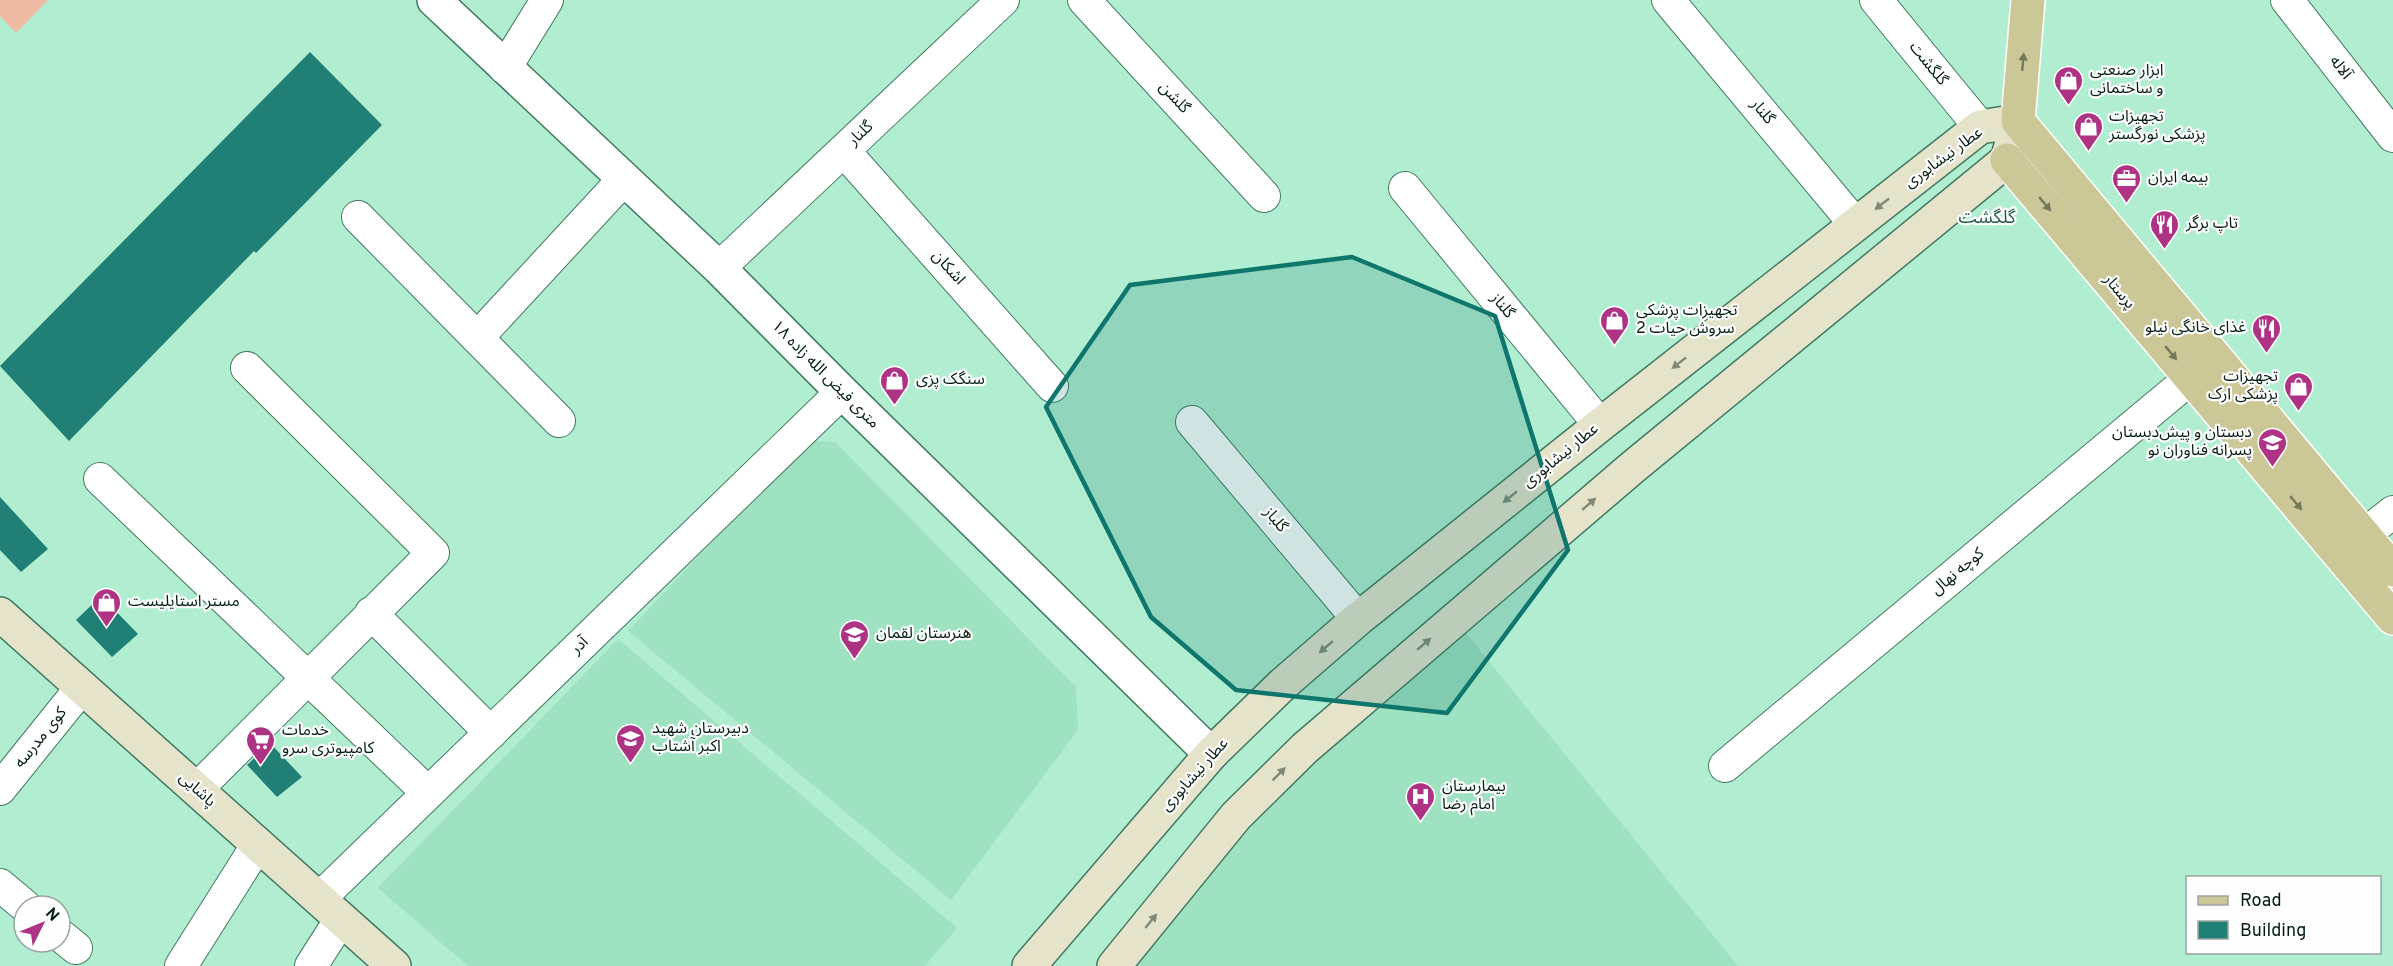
<svg xmlns="http://www.w3.org/2000/svg" width="2393" height="966" viewBox="0 0 2393 966" font-family="Overpass,'Noto Sans Arabic',sans-serif">
<style>
.built{fill:#9ee2c2}
.green{fill:#efbba5}
.building{fill:#208075}
.lines{fill:none;stroke-linecap:round;stroke-linejoin:round}
.minor-casing{stroke:#417a61;stroke-width:34}
.tertiary-casing{stroke:#417a61;stroke-width:36}
.secondary-casing{stroke:#417a61;stroke-width:36}
.primary-casing{stroke:#fff;stroke-width:36}
.minor{stroke:#fff;stroke-width:32}
.tertiary{stroke:#fff;stroke-width:33}
.secondary{stroke:#e6e3cb;stroke-width:33}
.primary{stroke:#ccc797;stroke-width:33}
.oneway{fill:#727a5c}
.oneway2{fill:#818a78}
.marked{fill:#0f766e;fill-opacity:0.2;stroke:#0f766e;stroke-width:4.5;stroke-linejoin:round}
.labels{text-anchor:middle;dominant-baseline:central;stroke-width:4.5;stroke-linejoin:round;paint-order:stroke}
.street-label{font-size:16px;fill:#051d13;stroke:#fefefe}
.poi-label{font-size:16px;fill:#051d13;stroke:#fefefe;text-anchor:start}
.neighbourhood-label{font-size:18px;fill:#215b44;stroke:#fefefe}
</style>
<rect width="100%" height="100%" fill="#b1edd0"/>
<path class="built" d="M808 440 835 442 1076 687 1078 730 951 900 628 631Z
M1447 610 1738 966H1113Z
M618 639 957 928 925 966H468L378 888Z"/>
<path class="green" d="M0 0H48L16 33 0 16Z"/>
<path class="building" d="M310 52 382 125 256 253 254 251 69 441 0 366Z
M0 497 48 549 21 572 0 550Z
M101 596 138 634 112 657 76 620Z
M270 743 302 777 277 797 247 765Z"/>
<g class="lines">
<defs>
<path id="minor" d="M1084 0 1264 196
M1668 0 1855 224
M1876 0 1980 127
M2287 0 2393 136
M505 68 547 0
M844 151 1052 386
M1405 188 1600 425
M358 217 559 421
M719 268 1003 0
M477 338 624 179
M1192 422 1358 619
M100 479 428 793
M2364 535 2393 512
M371 613 491 733
M1725 766 2192 377
M0 789 82 687
M197 789 433 553 247 368
M0 885 25 906
M319 899 842 392
M60 935 76 948
M181 966 258 844
M311 966 341 919"/>
<path id="tertiary" d="M434 0 719 268 842 392 1211 754"/>
<path id="secondary" d="M0 614 394 966
M1029 966 1211 754 1283 684 1358 619 1600 425 1980 127 2018 121 2007 160 1633 467 1305 748 1236 816 1114 966"/>
<path id="primary" d="M2028 0 2018 121 2393 570
M2007 160 2393 618"/>
</defs>
<use href="#minor" class="minor-casing"/>
<use href="#tertiary" class="tertiary-casing"/>
<use href="#secondary" class="secondary-casing"/>
<use href="#primary" class="primary-casing"/>
<use href="#minor" class="minor"/>
<use href="#tertiary" class="tertiary"/>
<use href="#secondary" class="secondary"/>
<use href="#primary" class="primary"/>
</g>
<defs><path id="oneway-solid" d="M-6-.8H1V-3.2L6.5 0L1 3.2V.8H-6Z" transform="scale(1.5)"/></defs>
<g class="oneway">
<use href="#oneway-solid" transform="translate(2023 62) rotate(-85)"/>
<use href="#oneway-solid" transform="translate(2045 204) rotate(50)"/>
<use href="#oneway-solid" transform="translate(2171 353) rotate(50)"/>
<use href="#oneway-solid" transform="translate(2296 503) rotate(50)"/>
</g>
<g class="oneway2">
<use href="#oneway-solid" transform="translate(1882 204) rotate(142)"/>
<use href="#oneway-solid" transform="translate(1679 363) rotate(142)"/>
<use href="#oneway-solid" transform="translate(1510 497) rotate(141)"/>
<use href="#oneway-solid" transform="translate(1589 504) rotate(-41)"/>
<use href="#oneway-solid" transform="translate(1424 644) rotate(-41)"/>
<use href="#oneway-solid" transform="translate(1326 647) rotate(139)"/>
<use href="#oneway-solid" transform="translate(1279 774) rotate(-45)"/>
<use href="#oneway-solid" transform="translate(1151 921) rotate(-51)"/>
</g>
<path class="marked" d="M1352 257 1495 316 1568 550 1447 713 1236 690 1151 617 1046 407 1130 285Z"/>
<defs>
<symbol id="shop-pin" viewBox="-11 -11 22 30"><path d="M0 17L-7.5 6A9.5 9.5 0 1 1 7.5 6Z" fill="#ae3385" stroke="#fefefe"/><path d="M-5-2.5h2.3a2.7 3.5 0 0 1 5.4 0H5L5.5 6h-11ZM-1.5-2.5h3a1.5 2.3 0 0 0-3 0Z" fill="#fff"/></symbol>
<symbol id="office-pin" viewBox="-11 -11 22 30"><path d="M0 17L-7.5 6A9.5 9.5 0 1 1 7.5 6Z" fill="#ae3385" stroke="#fefefe"/><path d="M-6-3h4V-5.5h4V-3h4V5H-6ZM-1-4.5V-3h2v-1.5ZM-6 0V1H6V0Z" fill="#fff"/></symbol>
<symbol id="restaurant-pin" viewBox="-11 -11 22 30"><path d="M0 17L-7.5 6A9.5 9.5 0 1 1 7.5 6Z" fill="#ae3385" stroke="#fefefe"/><path d="M-5-6h1v4h1v-4h1v4h1v-4h1v5L-1.5 .5V6h-2V.5L-5-1ZM5-6V6H3V1.5H1.5Q1.5-4 5-6Z" fill="#fff"/></symbol>
<symbol id="school-pin" viewBox="-11 -11 22 30"><path d="M0 17L-7.5 6A9.5 9.5 0 1 1 7.5 6Z" fill="#ae3385" stroke="#fefefe"/><path d="M0-5L7-2L0 1L-7-2ZM-4 1L0 2.5L4 1V4Q0 6-4 4Z" fill="#fff"/></symbol>
<symbol id="supermarket-pin" viewBox="-11 -11 22 30"><path d="M0 17L-7.5 6A9.5 9.5 0 1 1 7.5 6Z" fill="#ae3385" stroke="#fefefe"/><path d="M-6-5.5h2.5l.6 2H6L4.5 2H-2.5L-4.4-4H-6ZM-1.5 3.2a1.3 1.3 0 1 0 .1 0ZM3 3.2a1.3 1.3 0 1 0 .1 0Z" fill="#fff"/></symbol>
<symbol id="hospital-pin" viewBox="-11 -11 22 30"><path d="M0 17L-7.5 6A9.5 9.5 0 1 1 7.5 6Z" fill="#ae3385" stroke="#fefefe"/><path d="M-5-5h3v3.5h4V-5h3V5h-3V1.5h-4V5h-3Z" fill="#fff"/></symbol>
</defs>
<g fill-rule="evenodd">
<use href="#shop-pin" x="2052" y="64" width="33" height="45"/>
<use href="#shop-pin" x="2072" y="110" width="33" height="45"/>
<use href="#office-pin" x="2110" y="162" width="33" height="45"/>
<use href="#restaurant-pin" x="2148" y="208" width="33" height="45"/>
<use href="#shop-pin" x="1598" y="304" width="33" height="45"/>
<use href="#restaurant-pin" x="2250" y="312" width="33" height="45"/>
<use href="#shop-pin" x="878" y="364" width="33" height="45"/>
<use href="#shop-pin" x="2282" y="370" width="33" height="45"/>
<use href="#school-pin" x="2256" y="426" width="33" height="45"/>
<use href="#shop-pin" x="90" y="586" width="33" height="45"/>
<use href="#school-pin" x="838" y="618" width="33" height="45"/>
<use href="#school-pin" x="614" y="722" width="33" height="45"/>
<use href="#supermarket-pin" x="244" y="724" width="33" height="45"/>
<use href="#hospital-pin" x="1404" y="780" width="33" height="45"/>
</g>
<g class="labels">
<g class="street-label">
<text transform="translate(1928 64) rotate(51)">گلگشت</text>
<text transform="translate(2340 68) rotate(52)">آلاله</text>
<text transform="translate(1174 98) rotate(47)">گلشن</text>
<text transform="translate(1762 112) rotate(50)">گلنار</text>
<text transform="translate(861 134) rotate(-43)">گلنار</text>
<text transform="translate(1944 158) rotate(-36)">عطار نیشابوری</text>
<text transform="translate(948 268) rotate(48)">اشکان</text>
<text transform="translate(2119 292) rotate(50)">پرستار</text>
<text transform="translate(1502 306) rotate(50)">گلناز</text>
<text transform="translate(825 375) rotate(45)">۱۸ متری فیض الله زاده</text>
<text transform="translate(1561 456) rotate(-39)">عطار نیشابوری</text>
<text transform="translate(1275 520) rotate(50)">گلباز</text>
<text transform="translate(1958 572) rotate(-40)">کوچه نهال</text>
<text transform="translate(580 646) rotate(-44)">آدر</text>
<text transform="translate(41 738) rotate(-51)">کوی مدرسه</text>
<text transform="translate(1195 775) rotate(-48)">عطار نیشابوری</text>
<text transform="translate(197 790) rotate(42)">پاشایی</text>
</g>
<g class="poi-label">
<text x="2090" y="71">ابزار صنعتی<tspan x="2090" dy="18">و ساختمانی</tspan></text>
<text x="2109" y="117">تجهیزات<tspan x="2109" dy="18">پزشکی نورگستر</tspan></text>
<text x="2148" y="178">بیمه ایران</text>
<text x="2186" y="224">تاپ برگر</text>
<text x="1636" y="311">تجهیزات پزشکی<tspan x="1636" dy="18">سروش حیات 2</tspan></text>
<text x="2246" y="328" text-anchor="end">غذای خانگی نیلو</text>
<text x="2278" y="377" text-anchor="end">تجهیزات<tspan x="2278" dy="18">پزشکی ارک</tspan></text>
<text x="916" y="380">سنگک پزی</text>
<text x="2252" y="433" text-anchor="end">دبستان و پیش‌دبستان<tspan x="2252" dy="18">پسرانه فناوران نو</tspan></text>
<text x="128" y="602">مستر استایلیست</text>
<text x="876" y="634">هنرستان لقمان</text>
<text x="652" y="729">دبیرستان شهید<tspan x="652" dy="18">اکبر آشتاب</tspan></text>
<text x="282" y="731">خدمات<tspan x="282" dy="18">کامپیوتری سرو</tspan></text>
<text x="1442" y="787">بیمارستان<tspan x="1442" dy="18">امام رضا</tspan></text>
</g>
<g class="neighbourhood-label">
<text x="1987" y="218">گلگشت</text>
</g>
</g>
<rect x="2186" y="876" width="195" height="78" fill="#fefefe" stroke="#9aa4a0" stroke-width="1.5"/>
<rect x="2198" y="896" width="30" height="9" fill="#ccc797" stroke="#9aa4a0" stroke-width="1.5"/>
<text x="2240" y="906" font-size="18" fill="#051d13">Road</text>
<rect x="2198" y="921" width="30" height="18" fill="#208075" stroke="#9aa4a0" stroke-width="1.5"/>
<text x="2240" y="936" font-size="18" fill="#051d13">Building</text>
<g transform="translate(42 924) rotate(47)"><circle r="28" fill="#fefefe" stroke="#9aa4a0" stroke-width="1.5"/>
<path d="M0-4.5L10 22L0 15L-10 22Z" fill="#ae3385"/>
<text y="-9" font-size="16" font-weight="bold" text-anchor="middle" fill="#051d13">N</text>
</g>
</svg>
